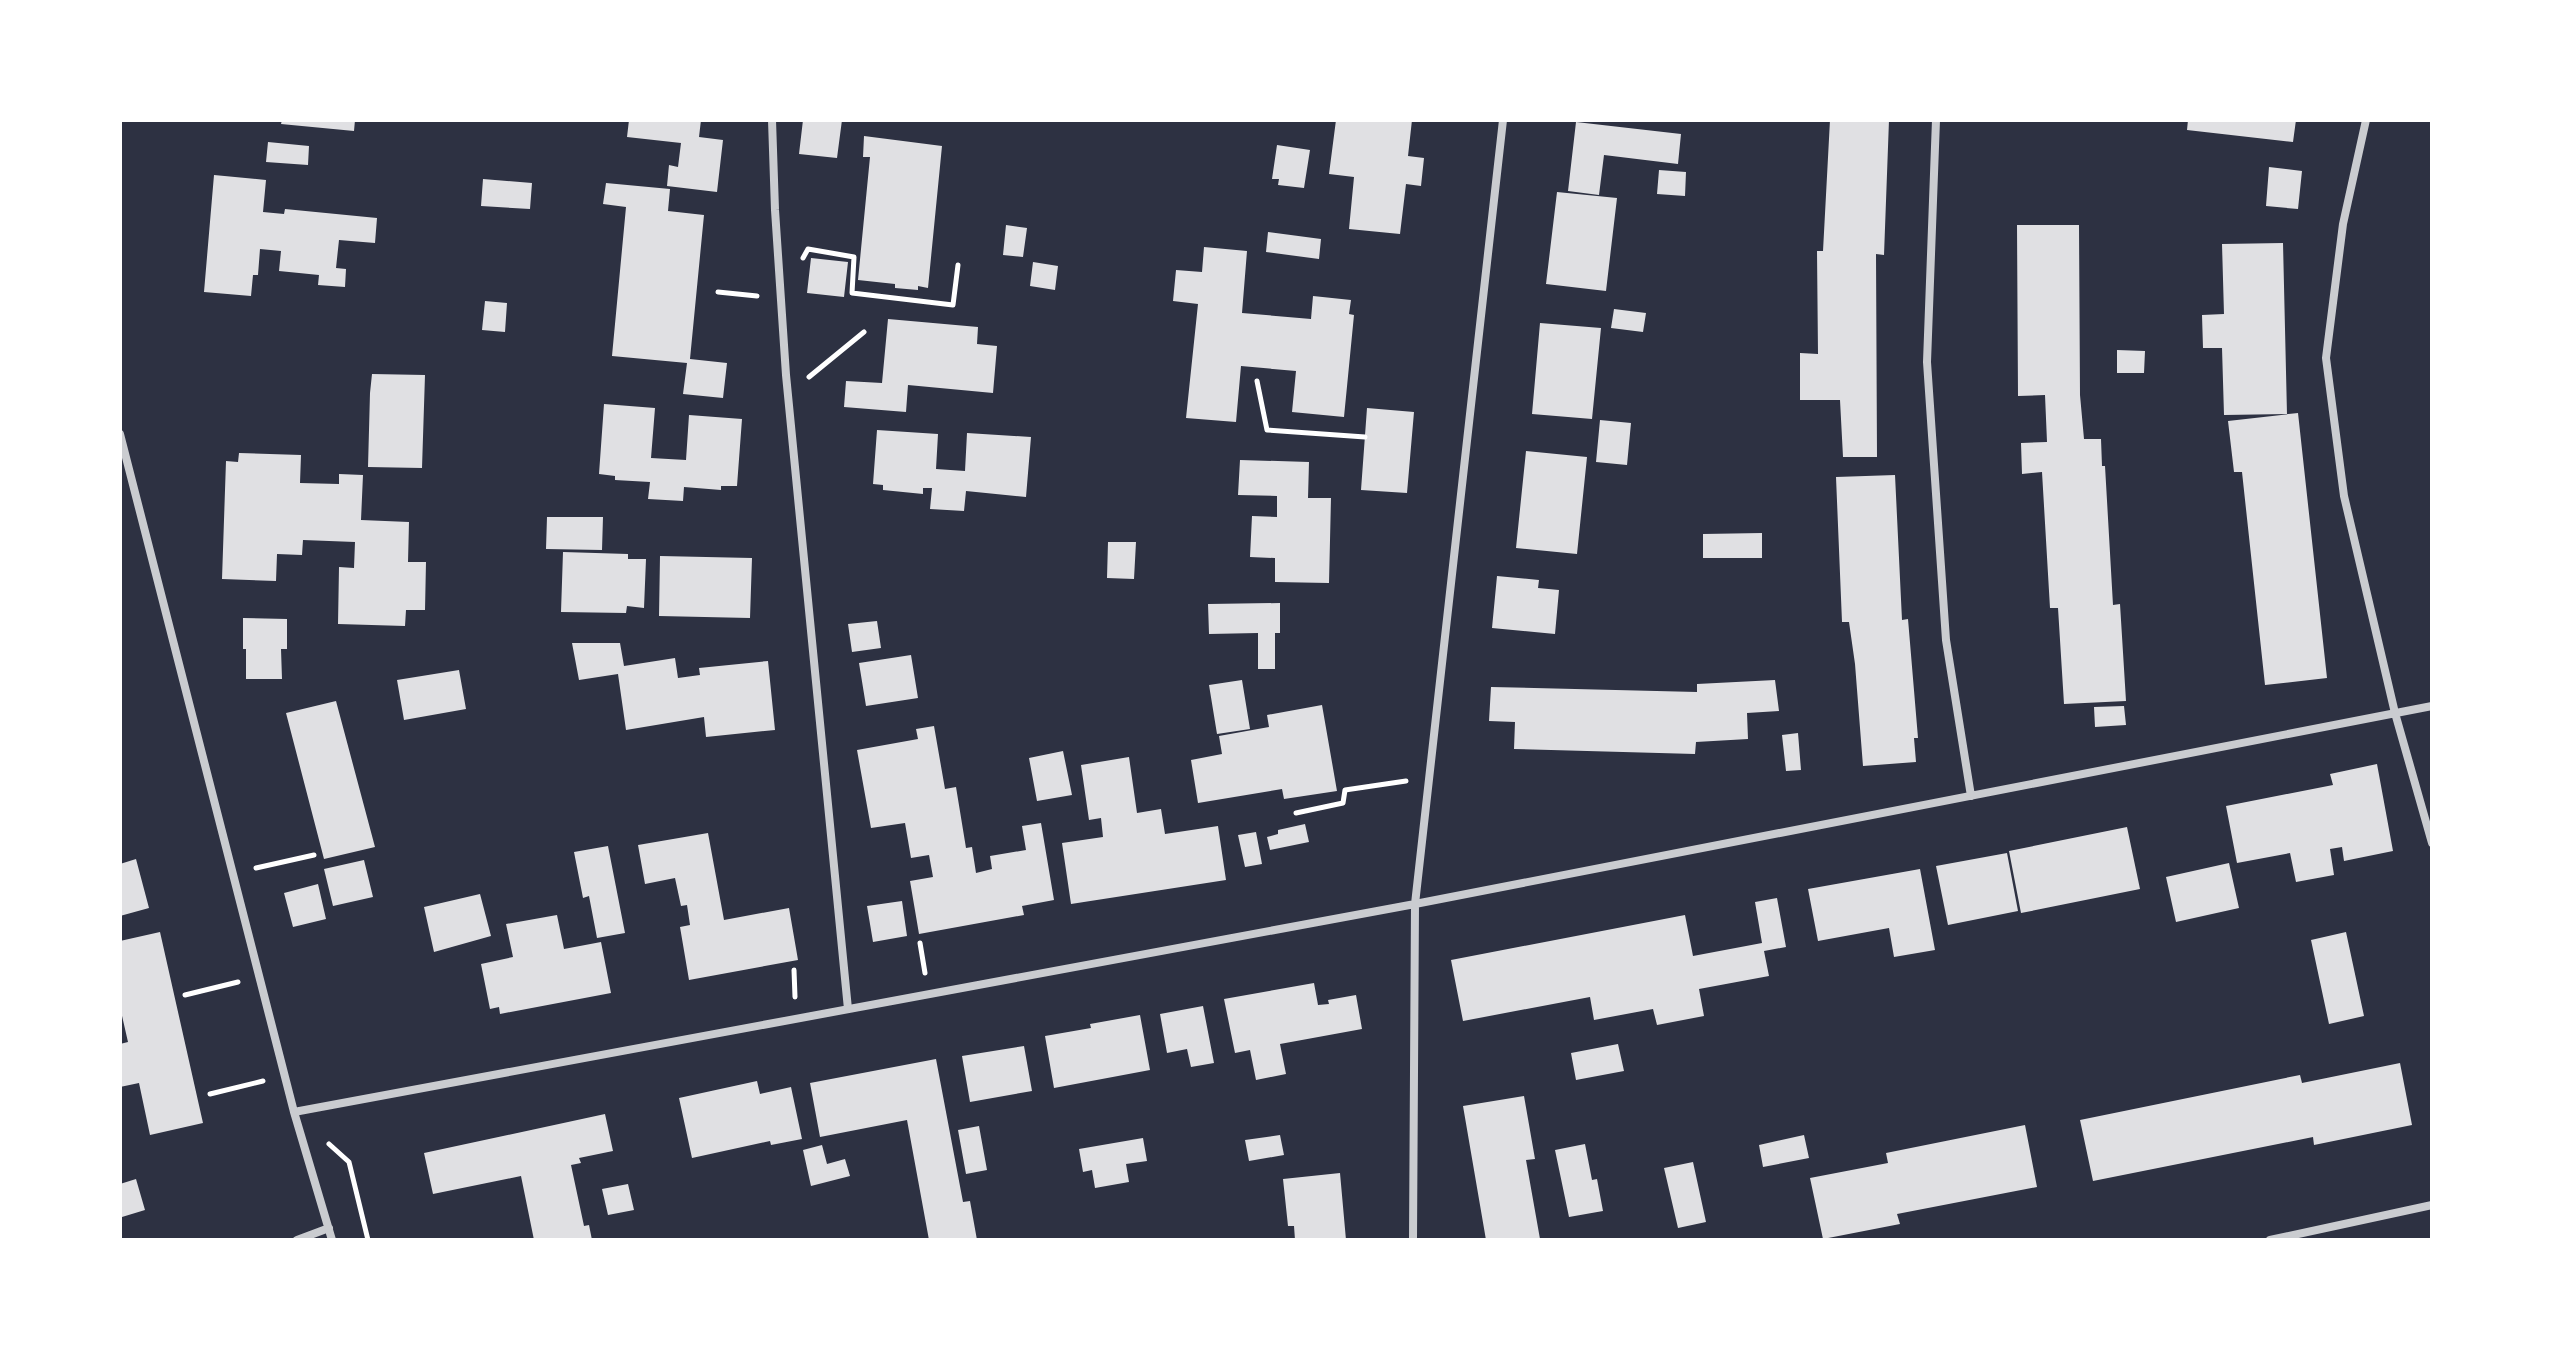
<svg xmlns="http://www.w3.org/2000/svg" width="2552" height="1360" viewBox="0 0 2552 1360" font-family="'Fira Sans',sans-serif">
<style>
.building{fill:#e0e0e3}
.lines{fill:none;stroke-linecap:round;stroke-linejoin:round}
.path{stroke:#fff;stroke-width:5}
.minor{stroke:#caccd0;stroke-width:8}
</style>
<rect width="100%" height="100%" fill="#2d3142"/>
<path class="building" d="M282 120H355L354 131 281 124Z
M629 120H701L699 137 723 140 717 192 667 186 669 165 678 167 681 143 627 137Z
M803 120H842L837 158 799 154Z
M1336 120H1412L1408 156 1424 158 1421 186 1406 184 1400 234 1349 229 1354 177 1329 174Z
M1830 120H1889L1884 255 1876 254 1877 457H1843L1840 400H1800V353L1818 354 1817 251H1823Z
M2188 120H2296L2293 142 2187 130Z
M1576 122 1681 134 1678 164 1604 155 1599 195 1568 191Z
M864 136 942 146 928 288 918 286V290L895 288V284L858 280 870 157H863Z
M268 142 309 146 308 165 266 162Z
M1277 145 1310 150 1304 188 1278 185 1279 179H1272Z
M2269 167 2302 171 2298 209 2266 206Z
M1659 170 1686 172 1685 196 1657 194Z
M214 175 266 180 263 212 284 214 285 209 377 218 375 243 339 240 336 268 346 269 345 287 318 285 319 275 279 271 281 251 260 249 258 275H253L251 296 204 292Z
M483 179 532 183 530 209 481 206Z
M606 183 670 189 668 211 704 215 690 359 727 363 723 398 683 394 687 363 612 356 626 207 603 204Z
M1557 192 1617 198 1606 291 1546 284Z
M1006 225 1027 228 1023 257 1003 255Z
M2017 225H2079L2080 395 2084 439H2101L2102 466H2105L2113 605 2120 604 2126 701 2064 704 2058 608H2050L2042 472 2022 474 2021 443 2047 442 2045 395 2018 396Z
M1268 232 1321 239 1319 259 1266 252Z
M2283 243 2287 414 2224 415 2222 348H2203L2202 315 2224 314 2222 244Z
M1204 247 1247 251 1242 313 1311 319 1313 296 1351 300 1349 314 1354 315 1344 417 1292 412 1296 371 1241 366 1236 422 1186 418 1198 304 1173 301 1176 270 1202 272Z
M811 258 848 262 844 297 807 293Z
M1033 262 1058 266 1055 290 1030 286Z
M485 301 507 303 505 332 482 330Z
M1614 309 1646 313 1643 332 1611 328Z
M888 319 978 327 977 344 997 346 993 393 908 385 906 412 844 407 846 381 882 383Z
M1540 323 1601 328 1592 419 1532 414Z
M2117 350 2145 351 2144 373H2117Z
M372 374 425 375 422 468 368 467 370 393Z
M604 404 655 408 651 458 686 460 689 415 742 419 737 486H721V490L684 487 683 501 648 499 650 482 615 480V476L599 474Z
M1367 408 1414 412 1407 493 1361 490Z
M2298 413 2327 678 2265 685 2242 472H2234L2228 421Z
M1600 420 1631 423 1627 465 1596 462Z
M877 430 938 434 936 469 965 471 967 433 1031 437 1026 497 966 491 964 511 930 509 932 488H923V494L883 490V485L873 484Z
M1526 451 1587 457 1577 554 1516 548Z
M239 453 301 455 300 483 339 484V474L363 475 361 520 409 522 408 562H426L425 610H406L405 626 338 624 339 567 354 568 355 542 303 540 302 555 277 554 276 581 222 579 226 461 238 462Z
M1240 460 1309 462 1308 498H1331L1329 583 1275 582V558L1250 557 1252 516 1277 517V496L1238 495Z
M1895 475 1902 620 1908 619 1918 738H1914L1916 762 1863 766 1855 664 1849 622H1842L1836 477Z
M547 517H603L602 550 546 549Z
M1762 533V558H1703V534Z
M1108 542H1136L1134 579 1107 578Z
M563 552 628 554V559H646L644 608 627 606 626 613 561 612Z
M660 556 752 558 750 618 659 616Z
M1497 576 1539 580 1538 588 1559 590 1555 634 1492 628Z
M1280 603V633H1275V669H1258V633L1209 634 1208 604Z
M243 618 287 619V649H281L282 679H246V649H243Z
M877 621 881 648 852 652 848 624Z
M572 643H620L624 666 675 658 678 678 700 675 699 668 768 661 775 730 706 737 704 717 626 730 618 674 579 680Z
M911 655 918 698 866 706 859 663Z
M459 670 466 709 404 720 397 680Z
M1242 680 1250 729 1217 734 1209 685Z
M1775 680 1779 711 1747 713 1748 739 1696 742 1695 754 1514 749 1515 722 1489 721 1491 687 1697 692V684Z
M336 701 375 847 324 859 286 713Z
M1322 705 1337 791 1284 799 1282 789 1198 803 1191 760 1222 754 1219 736 1269 727 1267 715Z
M2124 706 2126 725 2095 727 2094 707Z
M934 726 945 789 956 787 966 848 972 847 976 873 992 869 990 856 1026 850 1022 826 1041 823 1054 900 1022 906 1024 915 919 934 910 881 933 877 929 855 911 858 905 823 871 828 857 750 918 739 916 729Z
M1798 733 1801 770 1786 771 1782 735Z
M1063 751 1072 795 1037 801 1029 758Z
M1129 757 1137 813 1161 809 1165 834 1218 826 1226 880 1071 904 1062 843 1103 837 1101 818 1089 820 1081 765Z
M2377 764 2393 851 2344 861 2342 847 2330 849 2334 875 2296 882 2290 853 2237 863 2226 806 2333 785 2330 774Z
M1305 824 1309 842 1270 850 1267 837 1278 834V830Z
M2127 827 2140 889 2021 913 2009 851Z
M1256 832 1262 864 1245 867 1238 835Z
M708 833 724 920 789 908 798 960 689 980 680 927 690 925 687 905 681 906 675 878 645 884 638 845Z
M608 846 625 933 597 938 589 896 583 898 574 852Z
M2007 853 2018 911 1948 925 1936 866Z
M136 859 149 908 120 916V864Z
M364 860 373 897 333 906 324 869Z
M2229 863 2239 908 2176 922 2166 877Z
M1920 869 1935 950 1894 957 1889 928 1818 941 1808 889Z
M318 884 326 919 293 927 284 893Z
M480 894 491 936 434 952 424 907Z
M1777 898 1786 947 1764 951 1769 976 1699 989 1704 1016 1657 1025 1653 1009 1594 1020 1590 997 1463 1021 1451 960 1685 915 1693 956 1762 943 1755 902Z
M902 901 907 936 873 942 867 906Z
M557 915 564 949 601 942 611 993 500 1014 499 1007 490 1009 481 964 513 957 506 924Z
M160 932 203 1123 150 1135 139 1083 120 1087V1044L128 1042 120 1007V941Z
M2346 932 2364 1016 2329 1024 2311 940Z
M1314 983 1318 1005 1329 1004 1328 1000 1356 995 1362 1029 1280 1044 1286 1074 1256 1080 1250 1050 1235 1053 1224 999Z
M1203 1006 1214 1063 1191 1067 1187 1049 1167 1053 1160 1014Z
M1140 1015 1150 1070 1054 1088 1045 1036 1091 1028 1090 1024Z
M1618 1044 1624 1071 1576 1080 1571 1053Z
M1024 1046 1032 1091 970 1102 962 1056Z
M936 1059 963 1202 970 1201 977 1240H929L907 1120 820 1137 810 1083Z
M2400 1063 2412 1125 2314 1145 2313 1137 2093 1181 2080 1120 2300 1075 2302 1083Z
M757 1081 760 1094 791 1087 802 1139 771 1145 770 1141 692 1158 679 1098Z
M1524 1096 1535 1159 1526 1160 1540 1239 1486 1240 1463 1106Z
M605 1114 613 1151 579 1158 581 1163 571 1165 584 1226 589 1225 592 1240H534L521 1176 433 1194 424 1153Z
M2025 1125 2037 1187 1897 1214 1900 1224 1823 1239 1810 1178 1888 1163 1886 1153Z
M979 1126 987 1170 966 1174 958 1130Z
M1280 1135 1284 1155 1249 1161 1245 1140Z
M1804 1135 1809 1158 1763 1167 1759 1145Z
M1143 1138 1147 1161 1126 1164 1129 1182 1095 1188 1092 1170 1083 1172 1079 1149Z
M1585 1144 1592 1180 1597 1179 1603 1211 1569 1217 1555 1150Z
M822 1145 827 1164 845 1159 850 1176 811 1186 803 1150Z
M1693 1162 1706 1222 1678 1228 1664 1168Z
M1340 1173 1346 1240H1295L1294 1226H1288L1283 1179Z
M136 1179 145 1210 122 1217 120 1184Z
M628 1184 634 1210 608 1215 602 1189Z"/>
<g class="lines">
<path class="path" d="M803 258 808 249 854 257 852 293 953 305 958 265
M718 292 757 296
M809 377 864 332
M1257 381 1267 430 1365 437
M1296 813 1343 803 1345 790 1406 781
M256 868 314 855
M920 943 925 973
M794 970 795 997
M185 995 238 982
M210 1094 263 1081
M329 1144 349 1162 368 1240"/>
<path class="minor" d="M772 120 775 210 786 375 848 1009
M1936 120 1927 362 1946 640 1971 796
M2366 120 2343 224 2326 358 2344 496 2395 713 2432 843
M120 434 294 1112 332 1240
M294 1112 1415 904 2432 706
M297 1240 329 1228
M1413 1240 1415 904 1503 120
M2270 1240 2432 1205"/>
</g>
<rect width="2552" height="1360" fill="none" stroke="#ffffff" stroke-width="244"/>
</svg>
